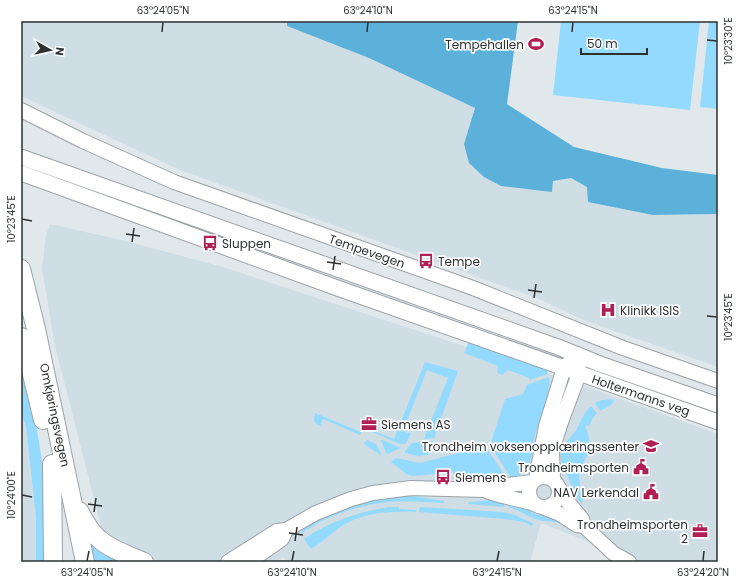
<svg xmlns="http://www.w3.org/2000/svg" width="739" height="583" viewBox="0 0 739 583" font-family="Poppins,sans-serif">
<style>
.built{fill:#cfdde5}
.green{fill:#94dafe}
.forest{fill:#5bb1da}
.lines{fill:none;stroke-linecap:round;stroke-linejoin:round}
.secondary-casing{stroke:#9ba2a6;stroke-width:16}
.primary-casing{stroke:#9ba2a6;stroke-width:17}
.highway-casing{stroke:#9ba2a6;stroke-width:20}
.secondary{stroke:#fff;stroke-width:14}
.primary{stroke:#fff;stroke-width:15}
.highway{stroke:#fff;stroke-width:18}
.ticks{fill:none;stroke:#2d3031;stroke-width:1.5}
.labels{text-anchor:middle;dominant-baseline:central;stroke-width:3.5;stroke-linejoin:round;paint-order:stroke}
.poi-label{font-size:12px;fill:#2d3031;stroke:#fff;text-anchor:end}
.street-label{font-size:12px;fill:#2d3031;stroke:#fff}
.neatline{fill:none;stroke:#2d3031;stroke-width:1.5}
.ticks-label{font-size:10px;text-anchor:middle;fill:#2d3031}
</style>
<rect width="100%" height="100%" fill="#e0e8ec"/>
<path class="built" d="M21 21H287V26L369 58 475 108 464 144 552 192 553 181 571 178 587 187 653 215 718 214V367L586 321 539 299 180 170 21 96Z
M50 224 125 241 223 267 579 384 718 434V562H622L589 542 541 523 530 562H288L283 557 274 562H106L101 526 55 346 42 269 46 235Z
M21 360 48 562H21Z"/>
<path class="green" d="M561 21H700L690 110 553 95Z
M709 21H718V109L700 107Z
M469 341 542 367 547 370 548 374 529 380V378L508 370 502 375 497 373 498 366 464 353Z
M425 362 458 371 434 438 424 439 448 378 427 370 403 431 411 434 405 444H400L365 429 366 428 394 439Z
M21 377 26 378 36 424 45 479 48 562H36V517L26 426 21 414Z
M549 377C551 397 540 417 535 435 533 445 533 458 528 466 525 473 518 477 511 478L490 445 505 399 523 394 527 385Z
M611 399 614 401 611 405 600 411 595 403 602 400Z
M591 406 597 413 593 418 589 426 587 425 585 428 587 429 590 444 589 451 581 468 576 466 575 470 579 472 580 489 584 496 582 503C574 498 573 489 570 482 565 469 555 457 565 444 568 439 573 435 576 430 581 422 584 412 591 406Z
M315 413 361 432 360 435 323 419 320 426 316 424 314 421Z
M367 440 376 444 382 456 364 444Z
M381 440H382L401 448 388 454 386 453Z
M433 441 428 455 418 456 405 453V451L412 443Z
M485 446 506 477 487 478 471 475 454 474H453V471H449L448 473 413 476 408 475 391 462 396 458 420 463Z
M413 496 444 501V503C425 502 406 500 388 502 358 505 325 516 301 534 304 518 363 502 379 499 390 497 402 497 413 496Z
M492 500 504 501V507L468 504 469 502Z
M509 501 525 507 533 513 539 515 552 516 564 525C556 521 548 522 539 520 528 517 519 510 508 507Z
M388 507H399V509L416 510V512C392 511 365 512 343 525 332 533 322 542 311 549L304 539C328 522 359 512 388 507Z
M420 507 503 512 515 515 534 524 531 526 524 522 505 519 419 512Z
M85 531 121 560 112 562H91Z"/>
<path class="forest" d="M287 21H518L507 104 574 147 662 168 718 175V214L653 215 588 202 587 187 571 178 553 181 552 192 501 186 484 177 469 163 464 144 475 108 369 58 287 26Z"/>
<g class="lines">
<defs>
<path id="secondary" d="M21 110 83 141 174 182 473 288 623 348 718 381
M529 492a15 15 0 1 1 30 0a15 15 0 1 1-30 0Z
M536 479 546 426 564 368 577 354
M553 480 552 451 561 422 579 374 578 363
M559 488 568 502 582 519 584 526 613 553 629 562
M484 490C499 497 517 498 534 504
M542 507 560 514 577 525 584 526
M228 562 277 531 286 530 316 513 351 499 373 493 411 488 484 490C499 484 516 485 532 482
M249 562 282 539 286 530"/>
<path id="primary" d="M21 157 558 347 600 364 718 405
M21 173 340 289 718 422"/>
<path id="highway" d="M21 269 36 329 85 562
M21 337 28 358 43 420
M52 464 53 562
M79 511C85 521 90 532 99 539 111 550 129 555 144 562"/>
</defs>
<use href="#secondary" class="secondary-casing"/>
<use href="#primary" class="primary-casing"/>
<use href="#highway" class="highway-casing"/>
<use href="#secondary" class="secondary"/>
<use href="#primary" class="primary"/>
<use href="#highway" class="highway"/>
</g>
<path class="ticks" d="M162 32 163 22M367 32 368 22M572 32 573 22M707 40 717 41M22 219 32 221M126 234 140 236M132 242 134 228M327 262 341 264M333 270 335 256M528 290 542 292M534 298 536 284M707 316 717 317M22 495 32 497M88 504 102 506M94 512 96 498M289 533 303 535M295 541 297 527M87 561 89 551M292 561 294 551M497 561 499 551M703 561 704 551"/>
<defs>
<symbol id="stadium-bare" viewBox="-9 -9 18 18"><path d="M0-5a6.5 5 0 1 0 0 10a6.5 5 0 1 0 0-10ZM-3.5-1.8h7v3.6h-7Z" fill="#af1f53" stroke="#fff" stroke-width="2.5" paint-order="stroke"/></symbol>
<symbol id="bus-bare" viewBox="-9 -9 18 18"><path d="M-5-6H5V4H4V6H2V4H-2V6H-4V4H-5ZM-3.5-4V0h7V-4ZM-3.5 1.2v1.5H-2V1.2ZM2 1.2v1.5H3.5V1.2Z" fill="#af1f53" stroke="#fff" stroke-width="2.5" paint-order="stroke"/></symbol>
<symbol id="hospital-bare" viewBox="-9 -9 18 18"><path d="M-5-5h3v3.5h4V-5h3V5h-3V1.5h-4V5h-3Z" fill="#af1f53" stroke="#fff" stroke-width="2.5" paint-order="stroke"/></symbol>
<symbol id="office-bare" viewBox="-9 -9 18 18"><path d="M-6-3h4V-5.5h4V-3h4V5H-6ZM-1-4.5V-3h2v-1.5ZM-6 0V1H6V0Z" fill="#af1f53" stroke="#fff" stroke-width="2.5" paint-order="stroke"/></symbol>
<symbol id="school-bare" viewBox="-9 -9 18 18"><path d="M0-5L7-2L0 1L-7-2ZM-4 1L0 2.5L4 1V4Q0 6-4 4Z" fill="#af1f53" stroke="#fff" stroke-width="2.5" paint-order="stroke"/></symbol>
<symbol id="civic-bare" viewBox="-9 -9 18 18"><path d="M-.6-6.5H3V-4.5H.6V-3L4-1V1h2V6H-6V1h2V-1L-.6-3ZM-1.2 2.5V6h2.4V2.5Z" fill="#af1f53" stroke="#fff" stroke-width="2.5" paint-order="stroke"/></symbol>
</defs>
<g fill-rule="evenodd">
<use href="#stadium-bare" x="525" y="33" width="22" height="22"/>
<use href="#bus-bare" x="199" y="232" width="22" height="22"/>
<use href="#bus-bare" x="415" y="250" width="22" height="22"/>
<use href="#hospital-bare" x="597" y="299" width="22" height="22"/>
<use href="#office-bare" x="358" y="413" width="22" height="22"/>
<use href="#school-bare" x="640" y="435" width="22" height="22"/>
<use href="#civic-bare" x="630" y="456" width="22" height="22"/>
<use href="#bus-bare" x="432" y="466" width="22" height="22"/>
<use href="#civic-bare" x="640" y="481" width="22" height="22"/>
<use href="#office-bare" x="689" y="520" width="22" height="22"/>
</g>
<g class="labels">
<g class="poi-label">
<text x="524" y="44">Tempehallen</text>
<text x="222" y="243" text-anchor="start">Sluppen</text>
<text x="438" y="261" text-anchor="start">Tempe</text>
<text x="620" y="310" text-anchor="start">Klinikk ISIS</text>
<text x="381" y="424" text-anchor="start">Siemens AS</text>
<text x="639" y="446">Trondheim voksenopplæringssenter</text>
<text x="629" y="467">Trondheimsporten</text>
<text x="455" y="477" text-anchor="start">Siemens</text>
<text x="639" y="492">NAV Lerkendal</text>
<text x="688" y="524">Trondheimsporten<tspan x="688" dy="14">2</tspan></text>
</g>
<g class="street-label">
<text transform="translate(367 251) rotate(19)">Tempevegen</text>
<text transform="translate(641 395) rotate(19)">Holtermanns veg</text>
<text transform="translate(55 415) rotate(78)">Omkjøringsvegen</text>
</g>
</g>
<rect width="739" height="583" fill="none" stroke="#ffffff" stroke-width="44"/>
<g transform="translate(50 50) rotate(98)" stroke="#ffffff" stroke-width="3" paint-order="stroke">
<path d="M0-3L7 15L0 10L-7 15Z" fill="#2d3031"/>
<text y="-6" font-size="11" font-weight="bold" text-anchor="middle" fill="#2d3031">N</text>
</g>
<path d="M581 48v6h66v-6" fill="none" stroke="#2d3031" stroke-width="2"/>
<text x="587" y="48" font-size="12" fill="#2d3031" stroke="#ffffff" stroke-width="3" paint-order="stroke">50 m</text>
<rect x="22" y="22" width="695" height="539" class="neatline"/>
<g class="ticks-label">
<text x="163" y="14">63°24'05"N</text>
<text x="368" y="14">63°24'10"N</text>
<text x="573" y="14">63°24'15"N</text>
<text transform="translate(728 41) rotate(-90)" y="4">10°23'30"E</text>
<text transform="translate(11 219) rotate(-90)" y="4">10°23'45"E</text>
<text transform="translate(728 317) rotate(-90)" y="4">10°23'45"E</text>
<text transform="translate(11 495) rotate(-90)" y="4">10°24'00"E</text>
<text x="87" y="576">63°24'05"N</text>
<text x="292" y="576">63°24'10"N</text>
<text x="497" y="576">63°24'15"N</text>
<text x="703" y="576">63°24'20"N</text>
</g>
</svg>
